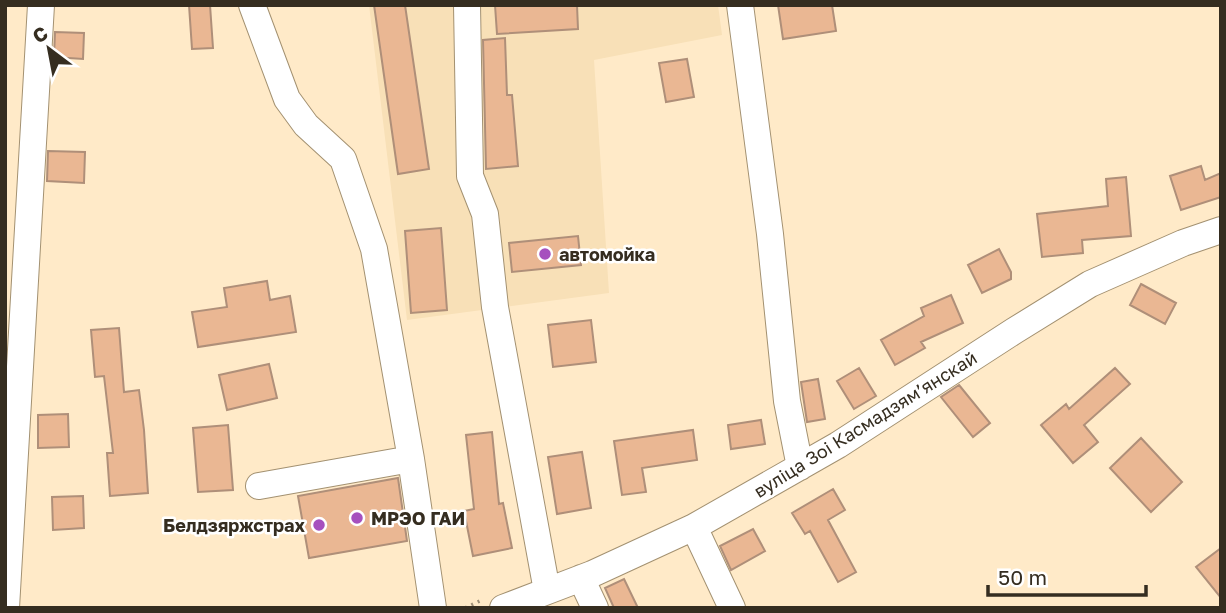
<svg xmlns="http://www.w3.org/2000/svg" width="1226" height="613" viewBox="0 0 1226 613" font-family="'Golos Text',sans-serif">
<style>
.built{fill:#f8e0b7}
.building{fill:#eab793;stroke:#af8f79;stroke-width:2}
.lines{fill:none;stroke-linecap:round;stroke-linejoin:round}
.minor-casing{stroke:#a39171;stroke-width:28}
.path{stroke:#9f9078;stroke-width:3.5;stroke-dasharray:2 5;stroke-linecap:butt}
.minor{stroke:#fff;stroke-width:26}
.poi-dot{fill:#a650be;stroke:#fff;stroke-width:2.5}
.labels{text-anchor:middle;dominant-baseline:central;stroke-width:5;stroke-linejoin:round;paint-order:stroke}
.poi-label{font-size:18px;font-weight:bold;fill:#352d20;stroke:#fff;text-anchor:start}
.street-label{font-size:18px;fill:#352d20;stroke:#fff}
</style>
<rect width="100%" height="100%" fill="#ffeac8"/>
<path class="built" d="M369 5H718L722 35 594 60 609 293 407 320Z"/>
<path class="building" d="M189 5H210L213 48 192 49Z
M374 5H405L429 169 398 174Z
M495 5H577L578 29 497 34Z
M778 5H832L836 31 783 39Z
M55 32 84 33 83 59 54 57Z
M505 38 507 95H512L518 166 486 169 483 40Z
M687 59 694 97 666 102 659 63Z
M48 151 85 152 84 183 47 181Z
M1201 166 1205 180 1221 173V197L1181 210 1170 176Z
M1126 177 1131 236 1082 240 1083 253 1042 257 1037 214 1108 206 1106 179Z
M441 228 447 310 411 313 405 231Z
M578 236 581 265 512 272 509 243Z
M999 249 1011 272V279L982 293 968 265Z
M267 281 270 300 290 296 296 332 198 347 192 312 227 307 224 288Z
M1141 284 1176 303 1165 324 1130 305Z
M951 295 963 323 921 342 925 348 895 365 881 340 924 316 921 308Z
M591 320 596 362 553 367 548 325Z
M119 328 124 392 139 390 144 430 148 493 110 496 107 453H113L104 376 95 377 91 330Z
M269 364 277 398 227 410 219 375Z
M859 368 876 396 854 409 837 381Z
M1115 368 1130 384 1084 425 1098 442 1073 463 1041 425 1066 404 1069 409Z
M818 379 825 419 807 422 801 382Z
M959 385 990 423 973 437 941 397Z
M68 414 69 447 38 448V415Z
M761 420 765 444 731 449 728 425Z
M228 425 233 490 198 492 193 428Z
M693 430 697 460 642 468 646 492 622 495 614 441Z
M492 432 499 504 503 503 512 548 473 556 464 511 474 509 466 435Z
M1141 438 1182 482 1151 512 1110 468Z
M582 452 591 508 557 514 548 457Z
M398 478 407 541 309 558 298 496Z
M833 489 845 510 828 520 856 572 838 582 810 531 805 534 792 513Z
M83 496 84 528 53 530 52 497Z
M753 529 765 551 731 570 720 546Z
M1221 548V598L1196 567Z
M624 579 638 608H614L605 588Z"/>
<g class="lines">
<defs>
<path id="minor" d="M252 5 287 99 306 125 343 159 374 249 411 459
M467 5 470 176 485 214 495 307 547 591
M740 5 770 234 787 401 800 467
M259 486 411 459 433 608
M694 527 732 608
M581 578 595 608
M6 608 41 5
M503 608 592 574 694 527 838 445 1014 331 1090 284 1183 243 1221 230"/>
</defs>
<use href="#minor" class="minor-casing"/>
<path class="path" d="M465 608 482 600"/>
<use href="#minor" class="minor"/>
</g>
<g class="poi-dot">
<circle cx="545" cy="254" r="7"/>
<circle cx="357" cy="518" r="7"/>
<circle cx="319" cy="525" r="7"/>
</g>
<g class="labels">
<g class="poi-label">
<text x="559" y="254">автомойка</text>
<text x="371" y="518">МРЭО ГАИ</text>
<text x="305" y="525" text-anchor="end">Белдзяржстрах</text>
</g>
<g class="street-label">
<text transform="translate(865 424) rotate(-32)">вуліца Зоі Касмадзямʼянскай</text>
</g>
</g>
<rect width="1226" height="613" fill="none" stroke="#352d20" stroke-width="14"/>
<g transform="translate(49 49) rotate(328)" stroke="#ffffff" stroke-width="5" paint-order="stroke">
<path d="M0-5L12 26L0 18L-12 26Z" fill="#352d20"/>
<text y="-10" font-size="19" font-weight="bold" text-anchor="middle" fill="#352d20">С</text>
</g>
<path d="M988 585v10h158v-10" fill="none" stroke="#352d20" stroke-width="3.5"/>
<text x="998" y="585" font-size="21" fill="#352d20" stroke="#ffffff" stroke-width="5" paint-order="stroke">50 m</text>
</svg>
